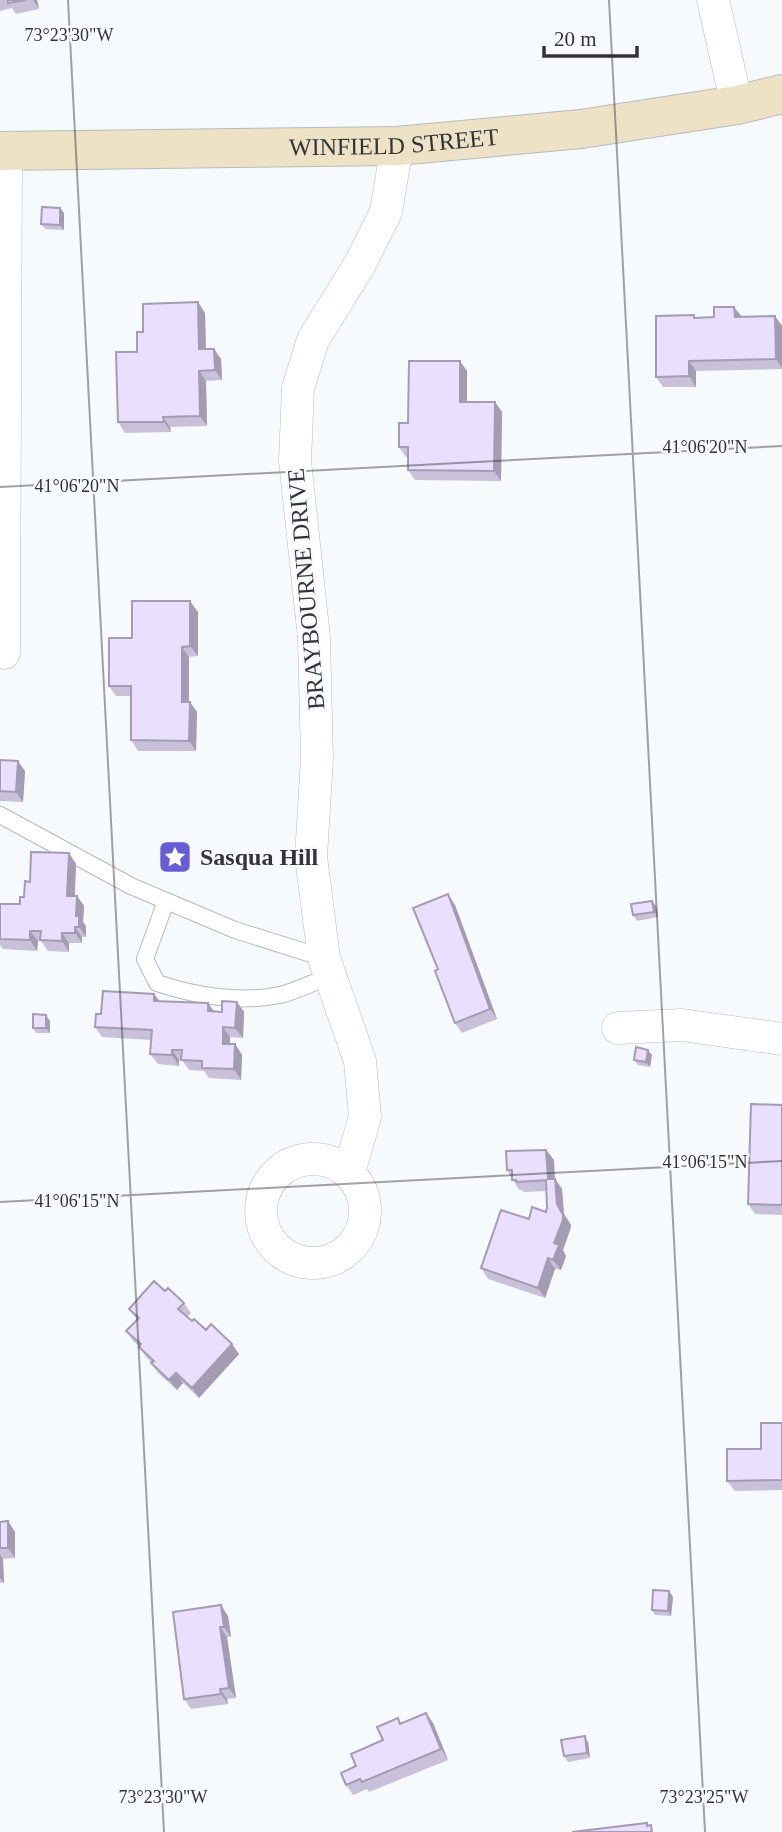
<svg xmlns="http://www.w3.org/2000/svg" width="782" height="1832" viewBox="0 0 782 1832" font-family="'Times New Roman',serif">
<style>
.lines{fill:none;stroke-linecap:round;stroke-linejoin:round}
.service-casing{stroke:#b6babc;stroke-width:18}
.minor-casing{stroke:#b6babc;stroke-width:33}
.secondary-casing{stroke:#b6babc;stroke-width:40}
.service{stroke:#fff;stroke-width:16}
.minor{stroke:#fff;stroke-width:32}
.secondary{stroke:#eee2c6;stroke-width:38}
.wall{fill:#c9c0da}
.shaded-wall{fill:#a49cb2}
.building{fill:#eadffe;stroke:#a49cb2;stroke-width:2}
.ticks{fill:none;stroke:#323334;stroke-width:2;stroke-opacity:0.45}
.labels{text-anchor:middle;dominant-baseline:central;stroke-width:5;stroke-linejoin:round;paint-order:stroke}
.street-label{font-size:24px;fill:#323334;stroke:#f6fafd}
.poi-label{font-size:24px;font-weight:bold;fill:#323334;stroke:#f6fafd;text-anchor:start}
.ticks-label{font-size:18px;text-anchor:middle;fill:#323334;stroke:#f6fafd;stroke-width:5;stroke-linejoin:round;paint-order:stroke}
</style>
<rect width="100%" height="100%" fill="#f6fafd"/>
<g class="lines">
<defs>
<path id="service" d="M0 815 131 886 235 930 324 958
M166 901 145 959 157 983C195 996 240 1003 280 995 297 991 314 982 330 976"/>
<path id="minor" d="M713 0 737 105
M4 653 6 151
M618 1028 682 1025 782 1039
M261 1211a52 52 0 1 1 104 0a52 52 0 1 1-104 0Z
M349 1172 365 1117 360 1061 324 958 311 857 317 758 314 638 295 461 298 388 313 340 360 264 386 212 397 146"/>
<g id="secondary">
<path id="s1" d="M0 151 397 146 581 129 737 105 782 94"/>
</g>
</defs>
<use href="#service" class="service-casing"/>
<use href="#minor" class="minor-casing"/>
<use href="#secondary" class="secondary-casing"/>
<use href="#service" class="service"/>
<use href="#minor" class="minor"/>
<use href="#secondary" class="secondary"/>
</g>
<path class="wall" d="M0 0H37L39 9 16 14 12 8 0 11Z
M64 213V230L45 229 41 224Z
M734 307 741 317 775 316 782 326V369L696 371V387H663L656 377 696 318 714 317Z
M205 313 206 349H214L221 359 222 380 206 381 207 426 170 427 171 432 125 433 118 422 143 332Z
M467 371V402H495L502 412 501 481 415 480 408 470V457H406L399 447 408 423Z
M198 612V656L189 657V702L197 712 196 751H138L131 740V696H116L109 686 132 638Z
M0 760 25 771 23 802 0 801Z
M69 853 76 864 75 896H77L84 906 83 922 86 926V937H82V943H69V952L48 951 41 941H38L37 951 3 949 0 945V904H20L24 897 30 882Z
M652 901 656 906 658 917 637 921 633 915Z
M455 905 497 1019 462 1033 455 1023 438 969Z
M154 994 160 1001 208 1003 214 1011 222 1012 237 1002 244 1012 243 1038 230 1037V1044H235L242 1055 241 1080 209 1078 204 1071 189 1070 182 1060H179V1066L158 1064 150 1054 151 1040 102 1037 95 1027 101 1014Z
M50 1021V1033H36L33 1028Z
M652 1055 650 1067 638 1065 634 1060Z
M782 1105V1215L755 1214 748 1204Z
M546 1150 554 1160 555 1179 562 1189 564 1214 571 1225 570 1230 563 1250 566 1256 561 1270 555 1269 545 1298 488 1279 481 1268 529 1219 546 1212 547 1208 546 1191 524 1192 522 1190H519L507 1170Z
M165 1291 184 1303 191 1313 187 1317 192 1321 206 1330 239 1354 199 1398 183 1383 177 1390 159 1374 151 1363H152L146 1357 140 1347 133 1341 126 1331 137 1320 129 1309Z
M782 1423V1490L735 1491 727 1481 761 1449Z
M0 1522 15 1532V1558L3 1559 4 1583H0Z
M669 1591 673 1597 671 1616 655 1615 652 1610Z
M173 1612 228 1616 231 1637H227L236 1698 227 1699 228 1704 191 1709 184 1699Z
M426 1713 433 1723 448 1760 369 1792 367 1789 353 1795 346 1785 356 1766 402 1723Z
M588 1742 590 1758 568 1762 564 1756Z"/>
<path class="shaded-wall" d="M33 0H37L39 9Z
M60 208 64 213V230L60 225Z
M198 302 205 313 206 359 199 349Z
M734 307 742 317H735Z
M775 316 782 326V368L776 359Z
M214 349 221 359 222 380 215 370Z
M460 361 467 371V412L460 402Z
M689 361 696 371V387L689 376Z
M199 371 206 381 207 426 200 416Z
M495 402 502 412 501 481 494 471Z
M163 417 170 427 171 432 164 422Z
M190 601 198 612V656L190 646Z
M182 647 189 657V712L182 702Z
M190 702 197 712 196 751 189 741Z
M18 761 25 771 23 802 16 792Z
M69 853 76 864 74 906 67 896Z
M448 894 455 905 497 1019 490 1009Z
M77 896 84 906 83 922 86 926V937L79 927 76 916Z
M652 901 656 906 658 917 654 912Z
M75 927 82 937V943L75 933Z
M30 931 38 941 37 951 30 940Z
M62 933 69 943V952L62 941Z
M154 994 161 1004 154 1001Z
M237 1002 244 1012 243 1038 235 1028Z
M208 1003 215 1013 208 1011Z
M46 1015 50 1021V1033L46 1028Z
M223 1027 230 1037V1054L223 1044Z
M235 1044 242 1055 241 1080 234 1069Z
M172 1050 179 1060V1066L172 1055Z
M648 1050 652 1055 650 1067 646 1062Z
M546 1150 554 1160 555 1189 548 1179Z
M555 1179 562 1189 564 1214 571 1225 570 1230 563 1250 566 1256 561 1270 553 1260Z
M548 1258 555 1269 545 1298 538 1288Z
M232 1344 239 1354 199 1398 192 1388Z
M176 1373 183 1383 177 1390 169 1380Z
M8 1521 15 1532V1558L8 1548Z
M0 1554 3 1559 4 1583 0 1578Z
M669 1591 673 1597 671 1616 668 1611Z
M221 1605 228 1616 231 1637 224 1627Z
M220 1627 227 1637 236 1698 229 1688Z
M220 1689 227 1699 228 1704 221 1694Z
M426 1713 433 1723 448 1760 441 1749Z
M585 1736 588 1742 590 1758 587 1753Z"/>
<path class="building" d="M8 0H26L8 3Z
M42 207 60 208V225L41 224Z
M198 302 199 349H214L215 370 199 371 200 416 163 417 164 422H118L116 352H137V332H143V304Z
M714 307H734L735 317 775 316 776 359 689 361V376L656 377V316L694 315V318L714 317Z
M409 361H460V402H495L494 471 408 470V447H399V423H408Z
M132 601H190V646L182 647V702H190L189 741 131 740V686H109V638H132Z
M0 760 18 761 16 792 0 791Z
M31 852 69 853 67 896H77L76 916H79V927H75V933H62V941L40 940 41 931H30V940L0 939V904H20V897H24L25 881 30 882Z
M448 894 490 1009 455 1023 435 971 438 969 413 908Z
M652 901 654 912 633 915 631 904Z
M103 991 154 994V1001L208 1003V1011L222 1012V1001L237 1002 235 1028 223 1027V1044H235L234 1069 202 1068V1061L181 1060 182 1050H172V1055L150 1054 152 1030 95 1027 96 1014H101Z
M33 1014 46 1015V1028H33Z
M636 1047 648 1050 646 1062 634 1060Z
M751 1104 782 1105V1205L748 1204Z
M546 1150 548 1179H555L557 1204 563 1215V1220L554 1243 559 1245 553 1260 548 1258 538 1288 481 1268 501 1210 529 1219 532 1207 546 1212 547 1208 546 1180 517 1182 516 1180H512V1170H507L506 1151Z
M154 1281 165 1291 168 1288 184 1303 178 1309 192 1321 194 1319 206 1330 211 1324 232 1344 192 1388 176 1373 169 1380 151 1363 154 1361 139 1347 141 1344 126 1331 139 1318 129 1309Z
M761 1423H782V1480L727 1481V1449H761Z
M8 1521V1548H0V1522Z
M653 1590 669 1591 668 1611 652 1610Z
M221 1605 224 1627H220L229 1688 220 1689 221 1694 184 1699 173 1612Z
M426 1713 441 1749 362 1782 360 1779 346 1785 341 1773 356 1766 351 1754 383 1740 377 1727 398 1718 400 1724Z
M585 1736 587 1753 564 1756 561 1740Z
M647 1823V1826L651 1825 652 1832H572Z"/>
<path class="ticks" d="M68 0 164 1832M609 0 705 1832M0 487 782 446M0 1202 782 1161"/>
<defs>
<symbol id="sight-square" viewBox="-11 -11 22 22"><rect x="-9" y="-9" width="18" height="18" rx="4" fill="#685cd5" stroke="#f6fafd"/><path d="M0-6L1.8-2.2L6-1.7L2.9 1.2L3.7 5.4L0 3.3L-3.7 5.4L-2.9 1.2L-6-1.7L-1.8-2.2Z" fill="#fff"/></symbol>
</defs>
<g fill-rule="evenodd">
<use href="#sight-square" x="156" y="838" width="38" height="38"/>
</g>
<g class="labels">
<g class="street-label">
<text stroke="none"><textPath href="#s1" startOffset="394">WINFIELD STREET</textPath></text>
<text transform="translate(306 589) rotate(-95)">BRAYBOURNE DRIVE</text>
</g>
<g class="poi-label">
<text x="200" y="857">Sasqua Hill</text>
</g>
</g>
<g class="ticks-label">
<text x="69" y="41">73°23'30"W</text>
<text x="705" y="453">41°06'20"N</text>
<text x="77" y="492">41°06'20"N</text>
<text x="705" y="1168">41°06'15"N</text>
<text x="77" y="1207">41°06'15"N</text>
<text x="163" y="1803">73°23'30"W</text>
<text x="704" y="1803">73°23'25"W</text>
</g>
<path d="M544 46v10h93v-10" fill="none" stroke="#323334" stroke-width="3.5"/>
<text x="554" y="46" font-size="21" fill="#323334" stroke="#f6fafd" stroke-width="5" paint-order="stroke">20 m</text>
</svg>
